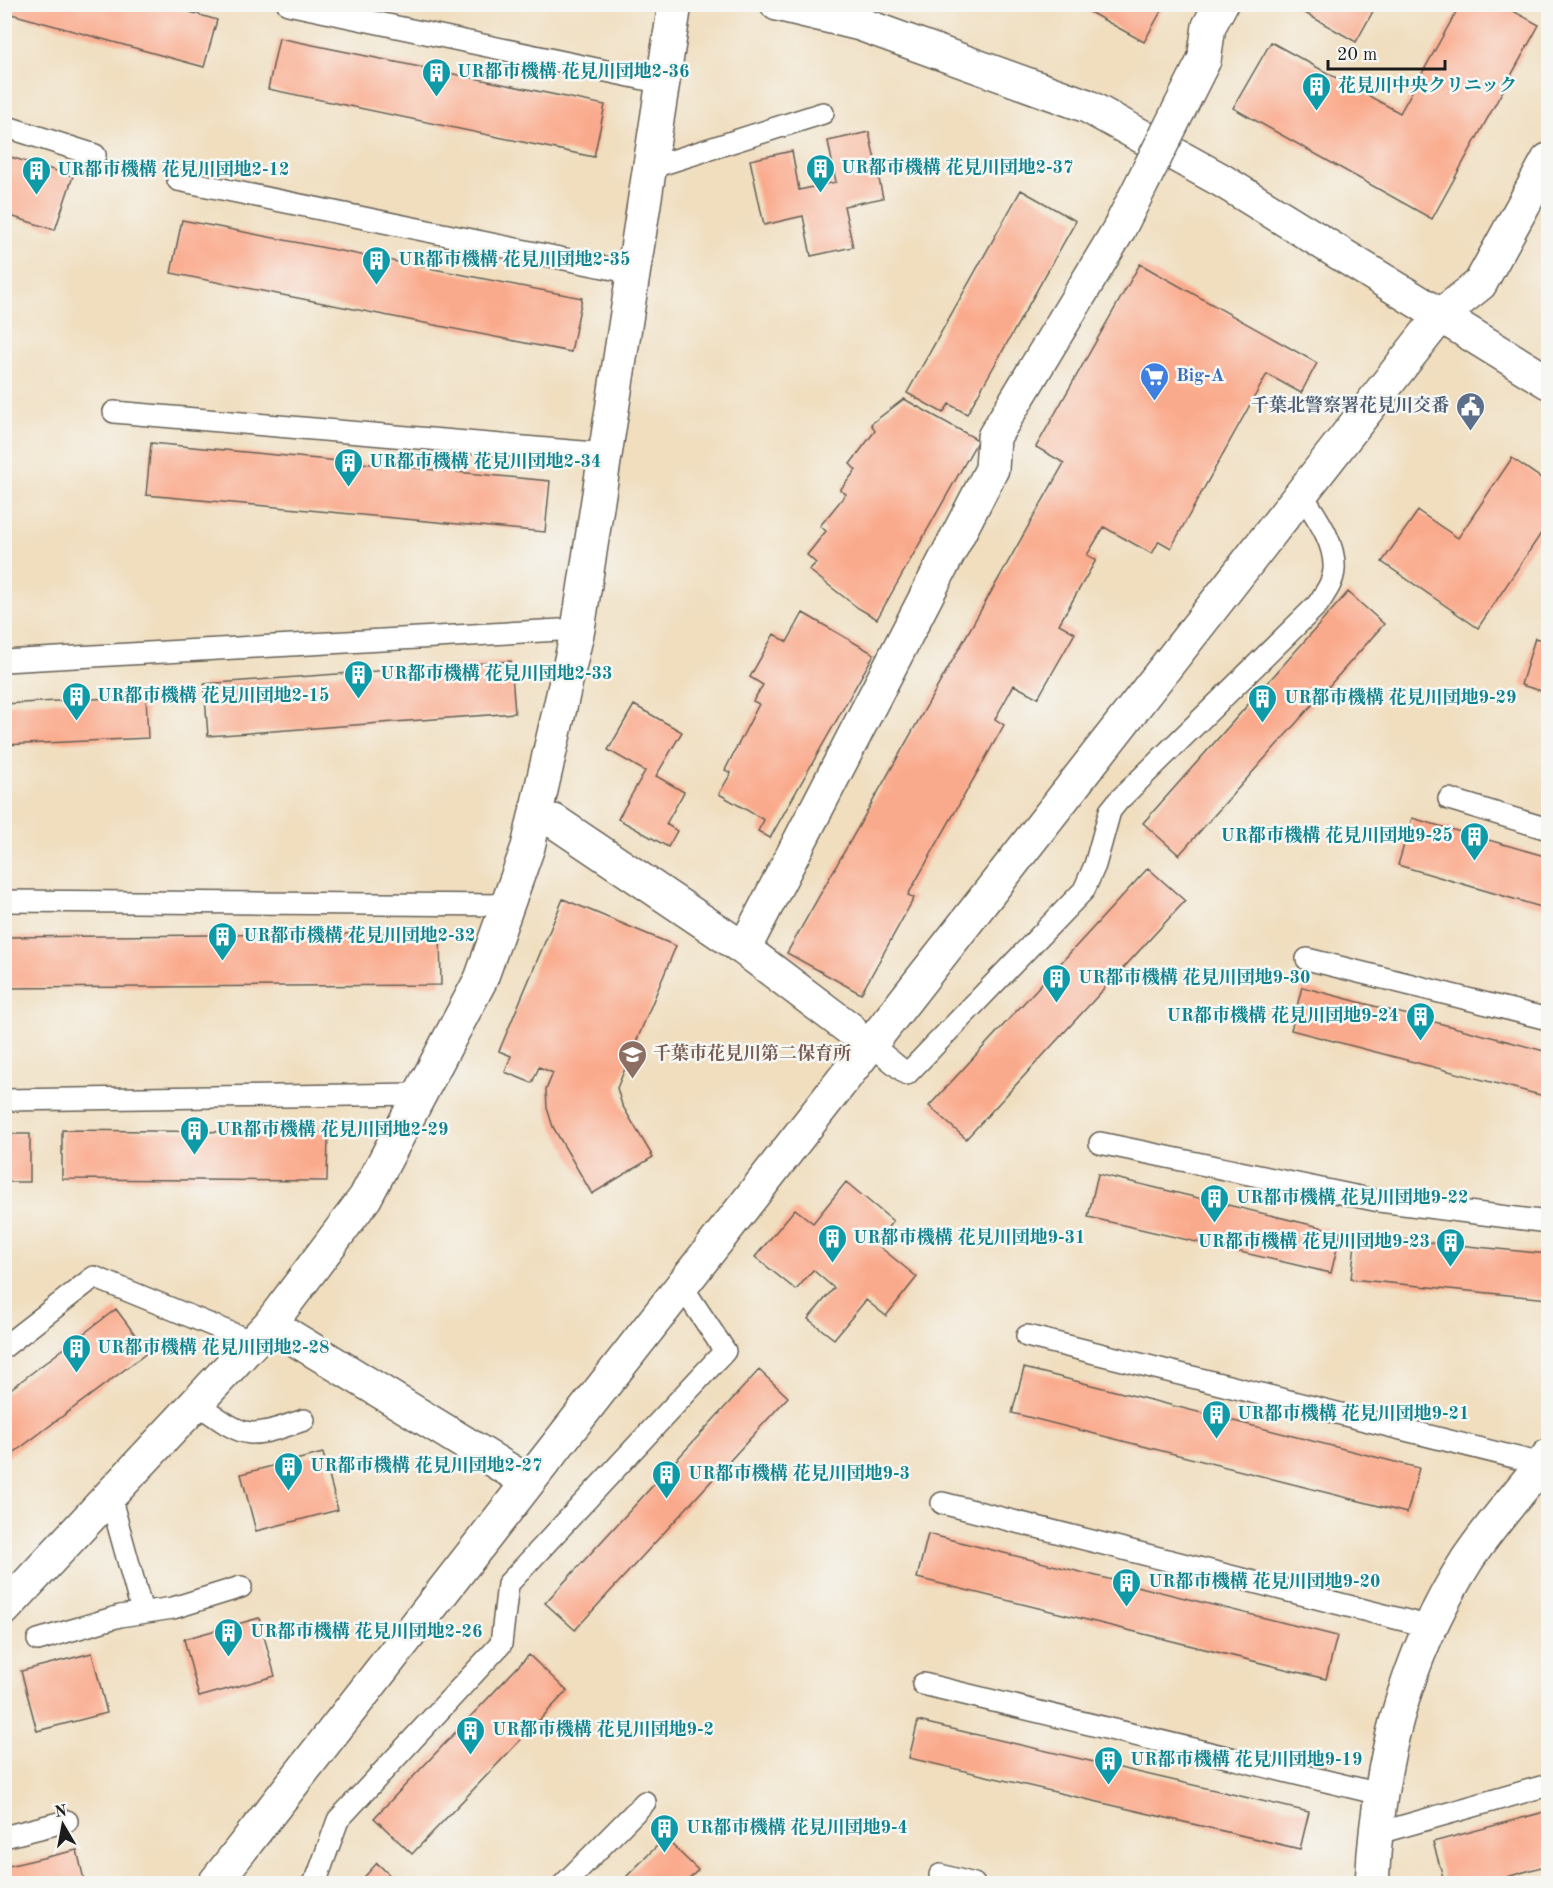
<svg xmlns="http://www.w3.org/2000/svg" width="1553" height="1888" viewBox="0 0 1553 1888" font-family="'Old Standard TT','Noto Serif JP',serif">
<style>
.building{fill:#faaa8c}
.lines{fill:none;stroke-linecap:round;stroke-linejoin:round}
.lane-casing{stroke:#666055;stroke-width:24}
.street-casing{stroke:#666055;stroke-width:36}
.secondary-casing{stroke:#666055;stroke-width:36}
.lane{stroke:#fff;stroke-width:21}
.street{stroke:#fff;stroke-width:33}
.secondary{stroke:#fff;stroke-width:33}
.street-bridge-casing{stroke:#666055;stroke-width:36;stroke-linecap:butt}
.street-bridge{stroke:#fff;stroke-width:33}
.labels{text-anchor:middle;dominant-baseline:central;stroke-width:5;stroke-linejoin:round;paint-order:stroke}
.culture-label{font-size:18px;font-weight:bold;fill:#0d838f;stroke:#f6f6f2;text-anchor:start}
.shop-label{font-size:18px;font-weight:bold;fill:#366cbe;stroke:#f6f6f2;text-anchor:start}
.service-label{font-size:18px;font-weight:bold;fill:#4e5e75;stroke:#f6f6f2;text-anchor:end}
.education-label{font-size:18px;font-weight:bold;fill:#785e54;stroke:#f6f6f2;text-anchor:start}
</style>
<rect width="100%" height="100%" fill="#f6f6f2"/>
<filter id="ink" filterUnits="userSpaceOnUse"><feTurbulence type="fractalNoise" baseFrequency=".0167" numOctaves="2"/><feDisplacementMap in="SourceGraphic" scale="12" xChannelSelector="R" yChannelSelector="G"/><feConvolveMatrix kernelMatrix="1 2 1 2 8 2 1 2 1" color-interpolation-filters="sRGB"/></filter>
<filter id="wash" filterUnits="userSpaceOnUse"><feTurbulence type="fractalNoise" baseFrequency=".008" numOctaves="4" result="noise"/><feDisplacementMap in="SourceGraphic" scale="24" xChannelSelector="R" yChannelSelector="G"/><feGaussianBlur stdDeviation="1.35" result="paint"/><feColorMatrix in="noise" values="0 0 0 0 0 0 0 0 0 0 0 0 0 0 0 0 0 1.4 0 .05"/><feComposite in="paint" operator="in"/></filter>
<g filter="url(#wash)">
<rect width="100%" height="100%" fill="#f0debf"/>
<g id="blocks">
<path class="building" d="M4 4H163L217 20 204 67 4 12Z
M1075 4H1165L1144 42Z
M1289 4H1377L1356 42Z
M1460 5H1502L1539 25 1432 219 1233 108 1271 42 1400 113Z
M279 38 605 105 594 157 268 89Z
M869 132 883 198 844 206 853 247 811 256 803 216 764 225 750 160 792 151 799 190 836 182 828 141Z
M4 155 73 176 55 230 4 214Z
M1021 190 1076 221 967 414 949 404 943 413 907 393Z
M182 220 582 298 571 352 171 273Z
M1140 264 1317 363 1301 393 1267 374 1171 548 1159 541 1152 554 1104 527 1087 555 1096 560 1059 624 1075 633 1038 698 1014 685 995 719 1004 725 908 895 914 898 861 994 787 953 1064 463 1036 447Z
M904 399 978 440 877 619 858 608 809 570 816 563 807 555 826 531 820 526 846 494 840 490 856 470 850 464 875 431 871 424Z
M151 443 550 481 545 532 146 495Z
M1512 458 1548 483V523L1478 628 1382 562 1418 511 1458 538Z
M1348 592 1384 624 1179 855 1143 823Z
M803 613 874 654 770 838 758 831 764 820 719 794 731 773 725 770 759 704 753 701 763 685 750 677 774 634 787 642Z
M1535 638 1548 642V693L1521 685Z
M511 661 515 713 208 736 204 684Z
M146 696 148 738 4 745V704Z
M634 705 682 732 656 776 684 792 666 824 677 831 668 847 618 819 645 771 608 750Z
M1412 818 1548 857V909L1398 865Z
M1148 868 1185 901 966 1139 929 1106Z
M563 899 676 946 617 1088 622 1105 653 1157 592 1194 553 1127 547 1108 546 1090 553 1073 539 1067 532 1083 505 1072 511 1056 499 1051Z
M440 933 441 985 4 988V937Z
M1302 987 1548 1052V1097L1291 1030Z
M62 1130 328 1133 327 1181 62 1179Z
M4 1134H30V1182H4Z
M1098 1174 1341 1232 1331 1273 1088 1217Z
M846 1182 893 1221 875 1243 917 1277 886 1316 866 1300 834 1339 808 1319 834 1288 813 1270 796 1290 755 1257 795 1209 813 1223Z
M1356 1235 1548 1254V1299L1351 1279Z
M116 1309 148 1352 4 1460V1394Z
M1024 1368 1419 1468 1407 1513 1012 1413Z
M759 1370 788 1397 575 1630 545 1603Z
M323 1453 338 1510 256 1531 241 1474Z
M928 1534 1337 1636 1326 1679 917 1578Z
M259 1618 275 1676 199 1697 184 1639Z
M92 1653 107 1713 37 1731 21 1671Z
M529 1655 567 1691 412 1854 374 1818Z
M918 1721 1309 1812 1300 1849 909 1758Z
M1548 1811V1865L1483 1884H1445L1433 1842Z
M665 1838 698 1870 684 1884H619Z
M77 1850 85 1884H4V1867Z
M377 1863 399 1884H358Z"/>
</g>
</g>
<g filter="url(#ink)">
<use href="#blocks" fill-opacity="0" stroke="#666055" stroke-width="1.5"/>
<g class="lines">
<defs>
<path id="lane" d="M288 4 663 83
M4 126 95 155
M650 168 823 113
M178 180 633 273
M114 412 606 454
M4 661 578 629
M1449 799 1548 829
M4 901 507 905
M1307 959 1548 1019
M869 1043 907 1074 1084 890 1095 865 1110 811 1118 801 1318 604C1325 593 1333 583 1334 570 1336 542 1315 515 1301 493
M4 1100 420 1094
M1100 1143 1379 1201 1548 1222
M1027 1336 1542 1464
M4 1347 94 1277 253 1342
M196 1403C248 1439 244 1440 304 1420
M110 1496 142 1611
M942 1503 1431 1627
M38 1640 120 1616 173 1608 241 1587
M923 1684 1380 1794
M1375 1834 1548 1785
M4 1837 67 1821
M940 1875 974 1884
M312 1884 317 1878 338 1820 501 1644 508 1584 725 1351 681 1285
M564 1884 645 1802"/>
<path id="street" d="M1204 60 1209 26 1221 4
M554 821 744 949 850 1029
M744 949 992 469 994 437 1118 231
M270 1324 527 1481
M4 1609 270 1324 365 1198 481 979 528 847 578 629 675 4
M214 1884 1441 315 1480 284 1548 160"/>
<path id="secondary" d="M777 4 860 24 1087 106 1221 180 1548 382
M1372 1884C1378 1767 1403 1660 1467 1560 1491 1524 1521 1491 1548 1456"/>
</defs>
<use href="#lane" class="lane-casing"/>
<use href="#street" class="street-casing"/>
<use href="#secondary" class="secondary-casing"/>
<use href="#lane" class="lane"/>
<use href="#street" class="street"/>
<use href="#secondary" class="secondary"/>
<defs>
<path id="street-bridge" d="M1118 231 1204 60"/>
</defs>
<use href="#street-bridge" class="street-bridge-casing"/>
<use href="#street-bridge" class="street-bridge"/>
</g>
</g>
<defs>
<symbol id="building-pin" viewBox="-11 -11 22 30"><path d="M0 17L-7.5 6A9.5 9.5 0 1 1 7.5 6Z" fill="#0f9aa8" stroke="#f6f6f2"/><path d="M-4-6H4V6H1V3H-1V6H-4ZM-2.5-4.3h1.7v1.8h-1.7ZM.8-4.3h1.7v1.8H.8ZM-2.5-1h1.7V.8h-1.7ZM.8-1h1.7V.8H.8Z" fill="#fff"/></symbol>
<symbol id="supermarket-pin" viewBox="-11 -11 22 30"><path d="M0 17L-7.5 6A9.5 9.5 0 1 1 7.5 6Z" fill="#3f7fe0" stroke="#f6f6f2"/><path d="M-6-5.5h2.5l.6 2H6L4.5 2H-2.5L-4.4-4H-6ZM-1.5 3.2a1.3 1.3 0 1 0 .1 0ZM3 3.2a1.3 1.3 0 1 0 .1 0Z" fill="#fff"/></symbol>
<symbol id="civic-pin" viewBox="-11 -11 22 30"><path d="M0 17L-7.5 6A9.5 9.5 0 1 1 7.5 6Z" fill="#5c6f8a" stroke="#f6f6f2"/><path d="M-.6-6.5H3V-4.5H.6V-3L4-1V1h2V6H-6V1h2V-1L-.6-3ZM-1.2 2.5V6h2.4V2.5Z" fill="#fff"/></symbol>
<symbol id="school-pin" viewBox="-11 -11 22 30"><path d="M0 17L-7.5 6A9.5 9.5 0 1 1 7.5 6Z" fill="#8d6e63" stroke="#f6f6f2"/><path d="M0-5L7-2L0 1L-7-2ZM-4 1L0 2.5L4 1V4Q0 6-4 4Z" fill="#fff"/></symbol>
</defs>
<g fill-rule="evenodd">
<use href="#building-pin" x="420" y="56" width="33" height="45"/>
<use href="#building-pin" x="1300" y="70" width="33" height="45"/>
<use href="#building-pin" x="804" y="152" width="33" height="45"/>
<use href="#building-pin" x="20" y="154" width="33" height="45"/>
<use href="#building-pin" x="360" y="244" width="33" height="45"/>
<use href="#supermarket-pin" x="1138" y="360" width="33" height="45"/>
<use href="#civic-pin" x="1454" y="390" width="33" height="45"/>
<use href="#building-pin" x="332" y="446" width="33" height="45"/>
<use href="#building-pin" x="342" y="658" width="33" height="45"/>
<use href="#building-pin" x="60" y="680" width="33" height="45"/>
<use href="#building-pin" x="1246" y="682" width="33" height="45"/>
<use href="#building-pin" x="1458" y="820" width="33" height="45"/>
<use href="#building-pin" x="206" y="920" width="33" height="45"/>
<use href="#building-pin" x="1040" y="962" width="33" height="45"/>
<use href="#building-pin" x="1404" y="1000" width="33" height="45"/>
<use href="#school-pin" x="616" y="1038" width="33" height="45"/>
<use href="#building-pin" x="178" y="1114" width="33" height="45"/>
<use href="#building-pin" x="1198" y="1182" width="33" height="45"/>
<use href="#building-pin" x="816" y="1222" width="33" height="45"/>
<use href="#building-pin" x="1434" y="1226" width="33" height="45"/>
<use href="#building-pin" x="60" y="1332" width="33" height="45"/>
<use href="#building-pin" x="1200" y="1398" width="33" height="45"/>
<use href="#building-pin" x="272" y="1450" width="33" height="45"/>
<use href="#building-pin" x="650" y="1458" width="33" height="45"/>
<use href="#building-pin" x="1110" y="1566" width="33" height="45"/>
<use href="#building-pin" x="212" y="1616" width="33" height="45"/>
<use href="#building-pin" x="454" y="1714" width="33" height="45"/>
<use href="#building-pin" x="1092" y="1744" width="33" height="45"/>
<use href="#building-pin" x="648" y="1812" width="33" height="45"/>
</g>
<g class="labels">
<g class="culture-label">
<text x="457" y="72">UR都市機構 花見川団地2-36</text>
<text x="1338" y="86">花見川中央クリニック</text>
<text x="841" y="168">UR都市機構 花見川団地2-37</text>
<text x="57" y="170">UR都市機構 花見川団地2-12</text>
<text x="398" y="260">UR都市機構 花見川団地2-35</text>
<text x="369" y="462">UR都市機構 花見川団地2-34</text>
<text x="380" y="674">UR都市機構 花見川団地2-33</text>
<text x="97" y="696">UR都市機構 花見川団地2-15</text>
<text x="1284" y="698">UR都市機構 花見川団地9-29</text>
<text x="1453" y="836" text-anchor="end">UR都市機構 花見川団地9-25</text>
<text x="243" y="936">UR都市機構 花見川団地2-32</text>
<text x="1078" y="978">UR都市機構 花見川団地9-30</text>
<text x="1399" y="1016" text-anchor="end">UR都市機構 花見川団地9-24</text>
<text x="216" y="1130">UR都市機構 花見川団地2-29</text>
<text x="1236" y="1198">UR都市機構 花見川団地9-22</text>
<text x="853" y="1238">UR都市機構 花見川団地9-31</text>
<text x="1430" y="1242" text-anchor="end">UR都市機構 花見川団地9-23</text>
<text x="97" y="1348">UR都市機構 花見川団地2-28</text>
<text x="1237" y="1414">UR都市機構 花見川団地9-21</text>
<text x="310" y="1466">UR都市機構 花見川団地2-27</text>
<text x="688" y="1474">UR都市機構 花見川団地9-3</text>
<text x="1148" y="1582">UR都市機構 花見川団地9-20</text>
<text x="250" y="1632">UR都市機構 花見川団地2-26</text>
<text x="492" y="1730">UR都市機構 花見川団地9-2</text>
<text x="1130" y="1760">UR都市機構 花見川団地9-19</text>
<text x="686" y="1828">UR都市機構 花見川団地9-4</text>
</g>
<g class="shop-label">
<text x="1176" y="376">Big-A</text>
</g>
<g class="service-label">
<text x="1449" y="406">千葉北警察署花見川交番</text>
</g>
<g class="education-label">
<text x="653" y="1054">千葉市花見川第二保育所</text>
</g>
</g>
<rect width="1553" height="1888" fill="none" stroke="#f6f6f2" stroke-width="24"/>
<g transform="translate(63 1825) rotate(350)" stroke="#f6f6f2" stroke-width="4.5" paint-order="stroke">
<path d="M0-4.5L10 22L0 15L-10 22Z" fill="#1c1c1c"/>
<text y="-9" font-size="16" font-weight="bold" text-anchor="middle" fill="#1c1c1c">N</text>
</g>
<path d="M1328 60v9h117v-9" fill="none" stroke="#1c1c1c" stroke-width="3"/>
<text x="1337" y="60" font-size="18" fill="#1c1c1c" stroke="#f6f6f2" stroke-width="4.5" paint-order="stroke">20 m</text>
</svg>
